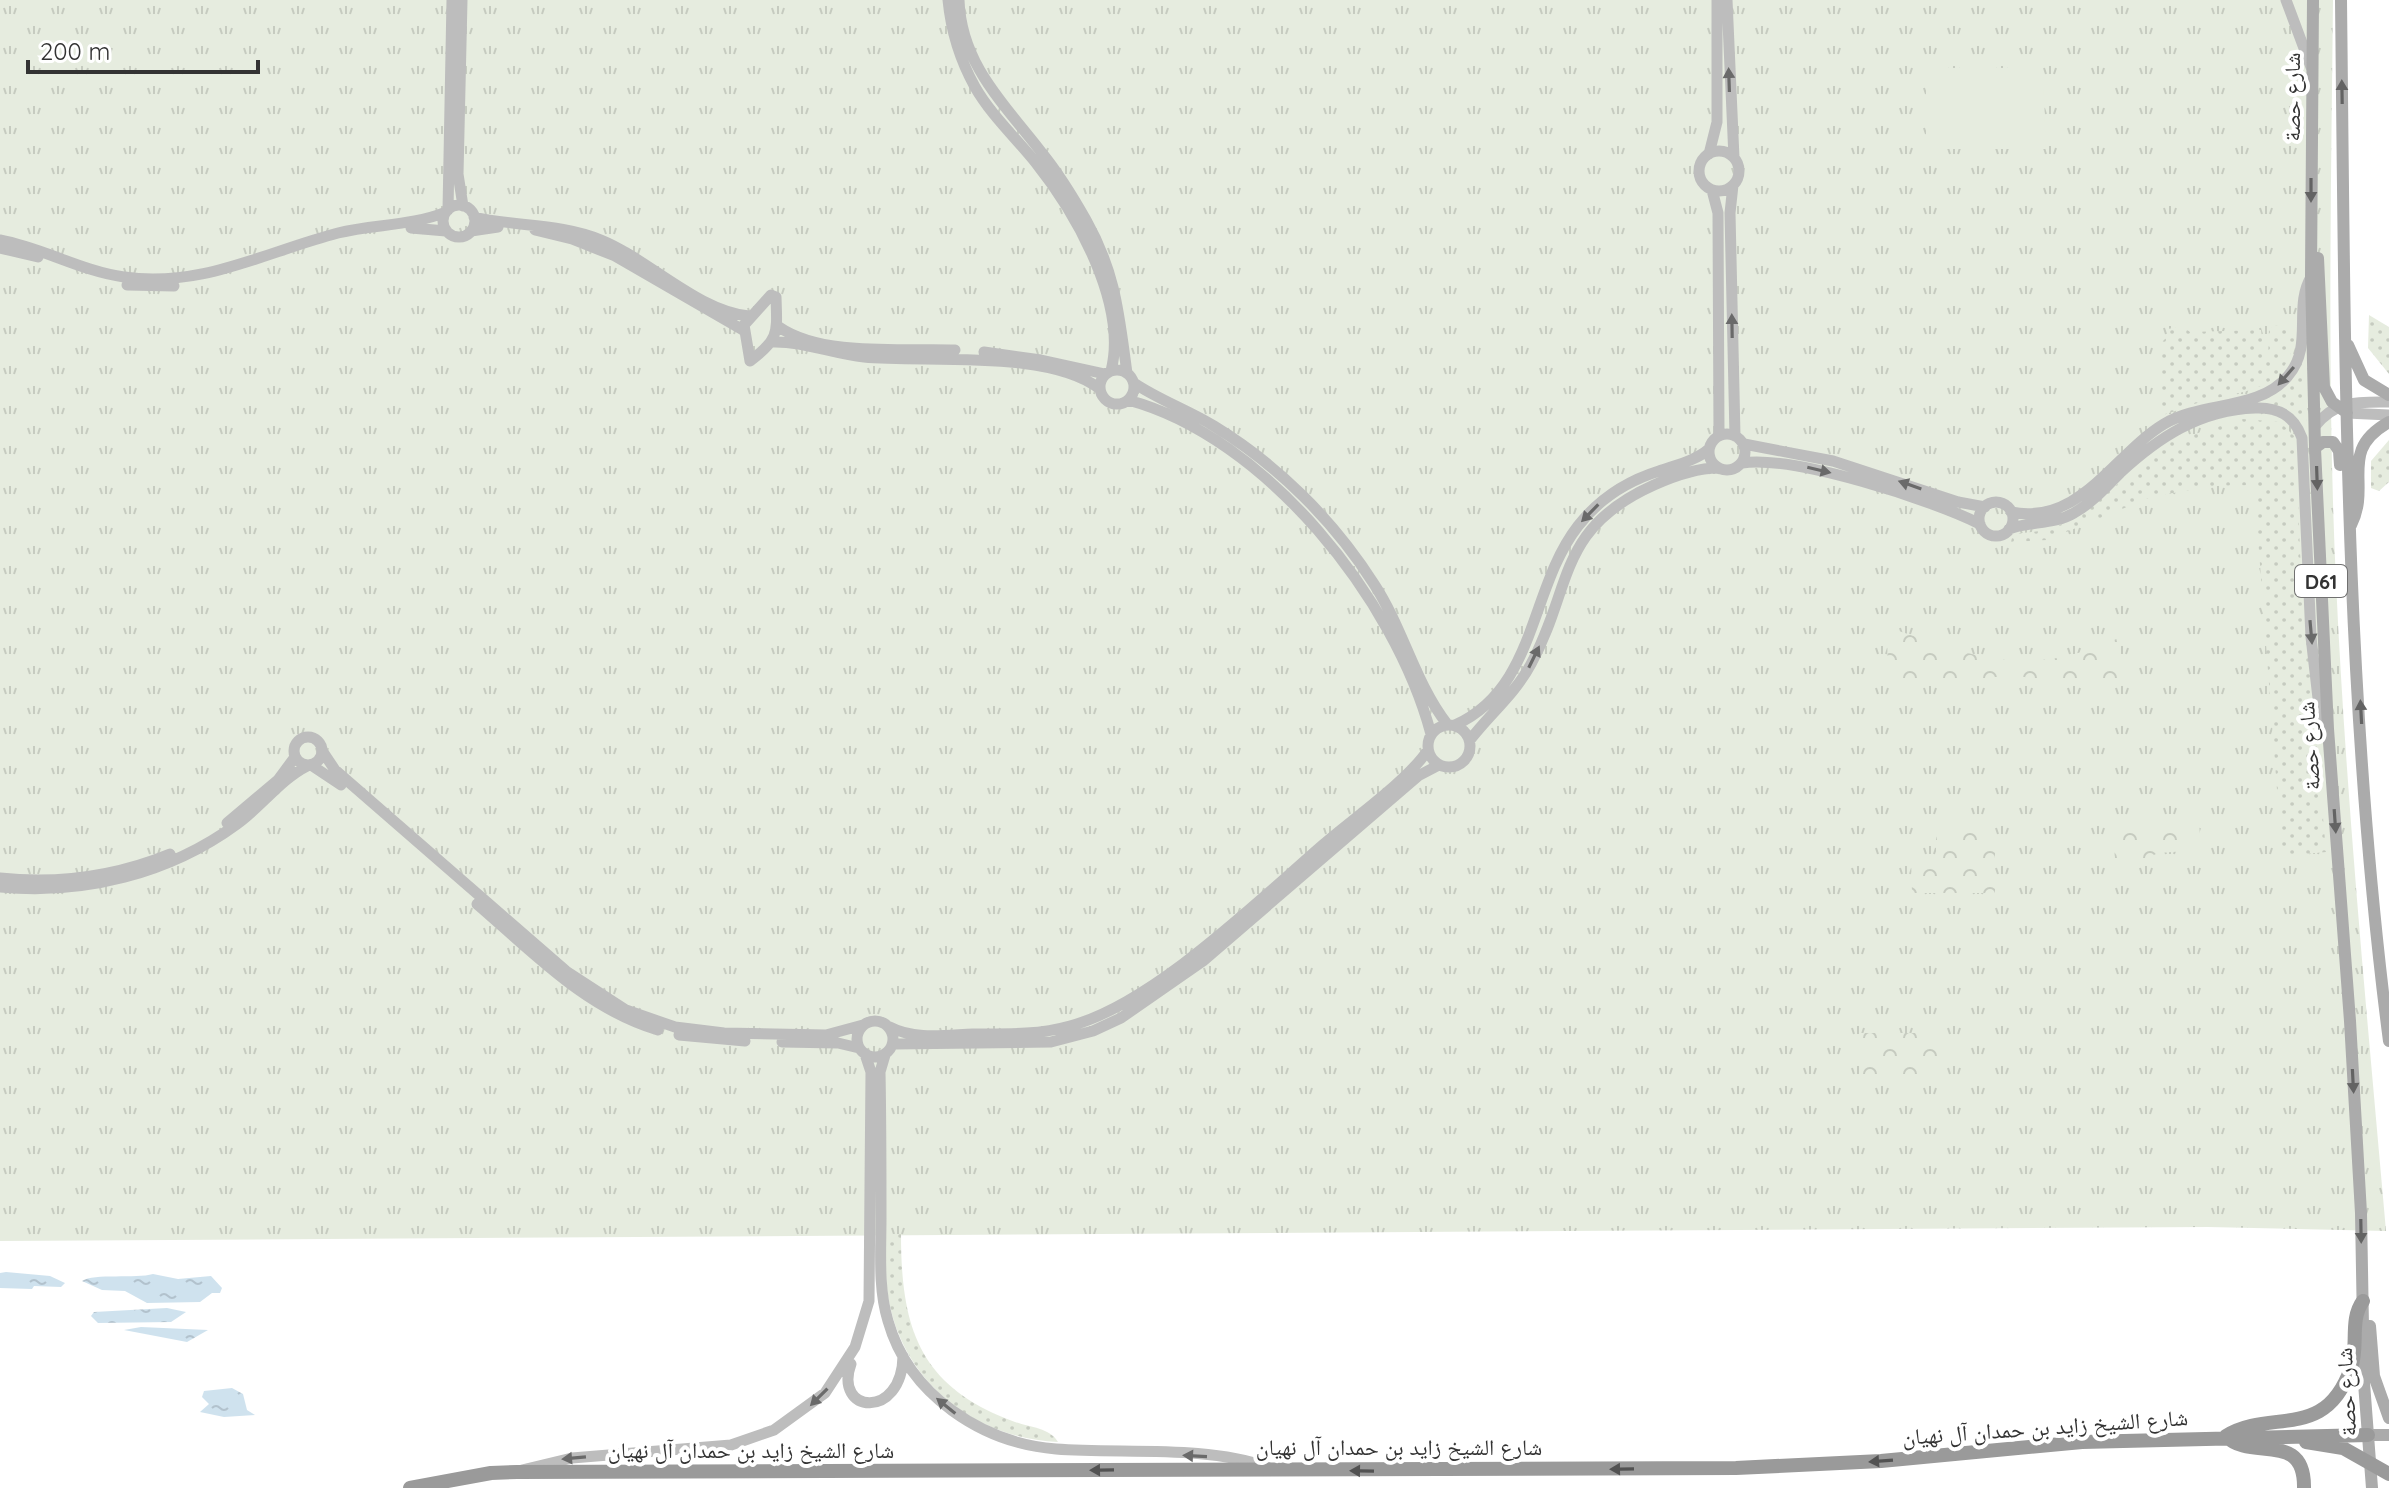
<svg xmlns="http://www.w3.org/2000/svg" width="2389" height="1488" viewBox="0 0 2389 1488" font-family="Quicksand,'Noto Naskh Arabic',sans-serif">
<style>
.grass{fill:url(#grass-tufts)}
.park{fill:url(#park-crowns)}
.garden{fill:url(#garden-dots)}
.pitch{fill:#e6ecdf}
.water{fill:url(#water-ripples)}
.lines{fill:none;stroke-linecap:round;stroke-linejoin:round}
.secondary{stroke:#bdbdbd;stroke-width:11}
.primary{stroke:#ababab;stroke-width:12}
.highway{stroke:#9a9a9a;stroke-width:14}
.oneway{fill:#6a6a6a}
.oneway2{fill:#636363}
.oneway3{fill:#525252}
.labels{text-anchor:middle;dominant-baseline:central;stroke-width:8;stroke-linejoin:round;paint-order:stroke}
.shield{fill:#fff;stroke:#707070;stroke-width:2}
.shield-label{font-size:20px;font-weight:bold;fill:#333}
.street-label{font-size:22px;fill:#333;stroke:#fff}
</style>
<defs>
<pattern id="grass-tufts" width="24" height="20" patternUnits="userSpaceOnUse" patternTransform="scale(2)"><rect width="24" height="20" fill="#e6ecdf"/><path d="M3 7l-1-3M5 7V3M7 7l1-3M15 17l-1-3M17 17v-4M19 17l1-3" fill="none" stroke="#c6cbc0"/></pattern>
<pattern id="park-crowns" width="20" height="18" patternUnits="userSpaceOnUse" patternTransform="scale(2)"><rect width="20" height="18" fill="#e6ecdf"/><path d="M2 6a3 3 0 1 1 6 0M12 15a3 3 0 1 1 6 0" fill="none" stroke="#c6cbc0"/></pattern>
<pattern id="garden-dots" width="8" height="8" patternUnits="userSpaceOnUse" patternTransform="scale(2)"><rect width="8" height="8" fill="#e6ecdf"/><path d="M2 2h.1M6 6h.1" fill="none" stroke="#c6cbc0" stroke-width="1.8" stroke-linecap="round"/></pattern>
<pattern id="water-ripples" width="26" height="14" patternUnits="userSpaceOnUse" patternTransform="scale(2)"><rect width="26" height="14" fill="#cfe2ee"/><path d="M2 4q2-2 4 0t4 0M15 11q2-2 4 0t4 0" fill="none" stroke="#b2c2cd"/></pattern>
</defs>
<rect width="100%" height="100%" fill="#fff"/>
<path class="grass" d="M0 0H2333C2331 194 2327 389 2336 582 2346 799 2367 1015 2386 1231L2208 1227 0 1241Z"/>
<path class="park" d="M1887 627C1980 658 2026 680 2121 637V682L2026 683 2025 677H1994V683L1888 684Z
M2114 822H2199L2201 850 2158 853 2115 874Z
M1936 826H1995V893H1912L1911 858H1936Z
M1860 1033H1942V1080H1860Z"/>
<path class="garden" d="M2369 315 2389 327V374L2368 348Z
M2289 325 2298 331C2284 390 2258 388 2208 400 2191 404 2177 412 2160 415L2158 346 2167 337 2168 329 2182 326 2190 332 2261 330 2265 359 2268 360 2269 329 2273 326Z
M2303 362 2307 436C2297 412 2285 406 2260 405Z
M2242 419 2280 422 2295 437 2296 444 2300 553 2326 852 2282 856 2254 485 2212 486 2151 497 2047 540 2011 542 2013 534 2040 531 2072 521 2170 442Z
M2389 440V482L2379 491 2371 488V461Z
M886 1234H901C901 1328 919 1387 1015 1422 1029 1427 1050 1428 1058 1442 971 1438 898 1378 887 1289 885 1271 886 1252 886 1234Z"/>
<path class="pitch" d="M1926 68H2043L2046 149H1926Z"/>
<path class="water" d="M6 1272 50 1276 65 1283 61 1287 34 1286 32 1289 0 1288V1273Z
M153 1274 178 1279 211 1276 222 1288 220 1293H212L200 1302 147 1303 125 1291 102 1290 82 1281C94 1273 136 1279 153 1274Z
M167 1308 186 1312 171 1322 98 1323 91 1316 94 1312Z
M141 1327 208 1330 187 1342 124 1330Z
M232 1388 243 1394 247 1410 255 1415 224 1417 200 1412 209 1404 202 1397 204 1391Z"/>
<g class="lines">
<path class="secondary" d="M462 0 458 174 463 206
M948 0C951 31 960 60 975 87 991 115 1016 138 1036 163 1076 213 1128 304 1111 371
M959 0C961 65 1006 106 1042 153 1059 174 1073 197 1086 220 1116 273 1119 315 1127 373
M1727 0 1734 158
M2286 0 2311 67
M1699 171a20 20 0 1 1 40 0a20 20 0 1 1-40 0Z
M1709 154 1717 122V0
M1733 185 1730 213 1735 436
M1712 190 1718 213 1719 436
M443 221a16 16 0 1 1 32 0a16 16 0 1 1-32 0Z
M448 210 452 0
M474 217C517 227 559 223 601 240 648 259 699 312 749 316
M411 228 446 231
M535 230 572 239 615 256 743 330
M471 231 498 227
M0 240C43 248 81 271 124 277 202 288 265 252 338 233 374 224 412 226 446 212
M0 248 38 257
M127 285 174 286
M771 295 776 297C777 332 780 339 750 361L744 325Z
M779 327C822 357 904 348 955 350
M772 342C803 341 833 354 864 357 926 363 1049 349 1100 389
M984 352 1041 360 1105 374
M1100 387a17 17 0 1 1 34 0a17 17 0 1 1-34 0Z
M1134 383C1159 400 1188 410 1214 426 1278 465 1334 521 1374 584 1403 628 1415 683 1447 724
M1128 400C1266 437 1395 599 1431 734
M2347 413 2389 415
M2315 426C2336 400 2357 402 2389 402
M1709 452a18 18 0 1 1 36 0a18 18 0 1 1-36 0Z
M1744 444 1833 461 1958 502 1985 507
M1742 463C1793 455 1933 500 1980 524
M1979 519a17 17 0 1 1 34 0a17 17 0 1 1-34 0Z
M2011 512C2080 526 2114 454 2164 424 2202 401 2259 411 2288 376 2314 346 2293 307 2311 277
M2009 529C2030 521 2054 525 2074 513 2092 503 2106 487 2120 473 2159 437 2200 410 2255 408 2278 407 2294 415 2302 438L2311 637 2319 707 2327 728
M1428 746a21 21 0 1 1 42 0a21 21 0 1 1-42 0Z
M1455 725C1537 688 1529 589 1578 526 1599 499 1627 481 1659 471 1676 465 1695 461 1709 449
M294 751a14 14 0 1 1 28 0a14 14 0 1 1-28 0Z
M1470 740C1490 714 1515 694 1531 664 1573 587 1556 529 1654 485 1674 476 1696 468 1718 468
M323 752 335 770 566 971 626 1010 675 1027 724 1033 826 1035 863 1025
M311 765 341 785
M227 823 278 780 295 757
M0 878C58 884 116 876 170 854
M0 887C83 895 169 874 237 824 261 807 281 779 307 766
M477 904C534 953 585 1008 658 1030
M857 1039a18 18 0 1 1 36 0a18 18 0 1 1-36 0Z
M890 1027C914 1040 946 1035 973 1034 1006 1034 1038 1035 1070 1026 1153 1004 1258 901 1324 844 1354 818 1407 781 1428 750
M679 1035 745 1041
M782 1042 838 1043 859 1048
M893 1044 1051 1042 1093 1031 1121 1018 1203 961 1418 776 1439 765
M885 1055 880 1072C881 1121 881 1170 881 1218 881 1252 878 1288 888 1321 909 1395 982 1443 1056 1449 1122 1454 1206 1445 1267 1467
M851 1364C833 1414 902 1420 903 1356
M522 1470 572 1458 731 1445 774 1430 825 1393 855 1347 869 1301 871 1072 865 1054"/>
<path class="primary" d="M2313 0 2311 276 2315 448 2328 729 2350 1021 2361 1213 2364 1383 2372 1488
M2341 0C2345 347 2344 696 2389 1041
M2318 258 2324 387 2332 402 2347 413
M2348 345 2364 380 2389 395
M2315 448 2323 442H2333L2339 451 2340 465
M2351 525C2372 484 2337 451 2389 422
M2370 1326 2374 1376 2389 1418
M2368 1435H2389"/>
<path class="highway" d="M2306 1442 2343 1448 2389 1474
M410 1488 491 1473 517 1472 1736 1468 1881 1461 2082 1442 2368 1435
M2304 1488C2305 1429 2250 1462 2226 1436 2272 1408 2325 1442 2351 1368 2359 1346 2349 1320 2363 1301"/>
</g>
<defs><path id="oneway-solid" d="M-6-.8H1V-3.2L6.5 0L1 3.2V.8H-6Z" transform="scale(2)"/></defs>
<g class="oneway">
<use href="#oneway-solid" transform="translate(1729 80) rotate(-92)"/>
<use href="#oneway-solid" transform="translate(1732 326) rotate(-91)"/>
<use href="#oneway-solid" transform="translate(2286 376) rotate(131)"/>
<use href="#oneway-solid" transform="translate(1819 470) rotate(13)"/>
<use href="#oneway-solid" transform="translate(1910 485) rotate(-161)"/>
<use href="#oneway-solid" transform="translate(1590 513) rotate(134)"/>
<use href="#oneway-solid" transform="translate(2311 632) rotate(85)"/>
<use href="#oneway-solid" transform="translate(1534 657) rotate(-64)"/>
<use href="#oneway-solid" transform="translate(819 1397) rotate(135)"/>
<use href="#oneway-solid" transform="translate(946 1406) rotate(-141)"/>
<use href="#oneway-solid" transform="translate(1195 1456) rotate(-177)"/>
<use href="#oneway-solid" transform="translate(574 1458) rotate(175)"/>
</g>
<g class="oneway2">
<use href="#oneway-solid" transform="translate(2342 92) rotate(-91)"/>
<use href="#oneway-solid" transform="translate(2311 190) rotate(90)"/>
<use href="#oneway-solid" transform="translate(2317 478) rotate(88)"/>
<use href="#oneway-solid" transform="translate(2361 712) rotate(-93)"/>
<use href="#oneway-solid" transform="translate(2335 821) rotate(86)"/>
<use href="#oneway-solid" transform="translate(2353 1081) rotate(87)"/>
<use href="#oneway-solid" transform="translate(2361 1231) rotate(89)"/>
</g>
<g class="oneway3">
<use href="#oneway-solid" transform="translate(1881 1461) rotate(176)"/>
<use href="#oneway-solid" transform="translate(1622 1469) rotate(179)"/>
<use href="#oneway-solid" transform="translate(1102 1470) rotate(179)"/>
<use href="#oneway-solid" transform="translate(1362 1471) rotate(-179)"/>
</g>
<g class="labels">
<rect class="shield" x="2295" y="565" width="52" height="32" rx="6"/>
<g class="shield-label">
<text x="2321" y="581">D61</text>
</g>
<g class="street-label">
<text transform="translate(2292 97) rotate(-90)">شارع حصة</text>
<text transform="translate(2309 746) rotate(-94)">شارع حصة</text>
<text transform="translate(2346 1392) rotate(-93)">شارع حصة</text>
<text transform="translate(2045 1427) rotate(-4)">شارع الشيخ زايد بن حمدان آل نهيان</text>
<text x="1399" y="1447">شارع الشيخ زايد بن حمدان آل نهيان</text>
<text x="751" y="1450">شارع الشيخ زايد بن حمدان آل نهيان</text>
</g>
</g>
<path d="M28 60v12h230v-12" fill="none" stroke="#333333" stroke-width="4"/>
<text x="40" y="60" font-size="24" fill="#333333" stroke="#ffffff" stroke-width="6" paint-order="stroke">200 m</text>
</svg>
